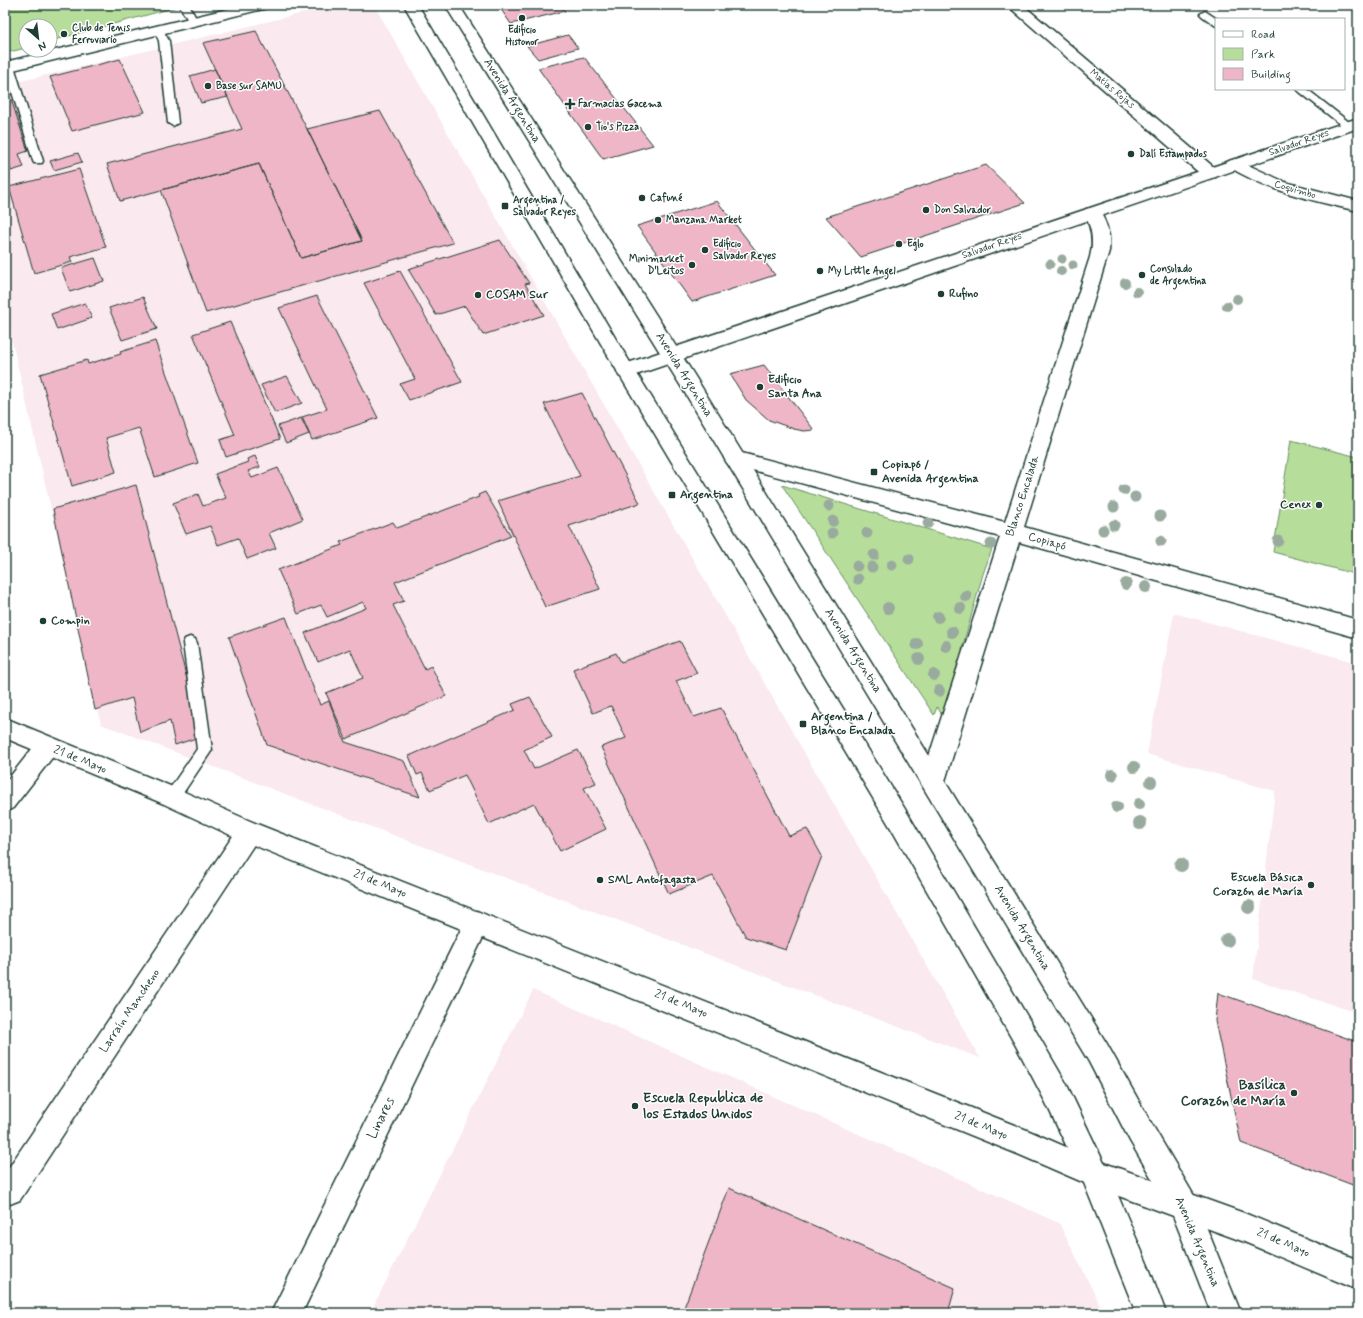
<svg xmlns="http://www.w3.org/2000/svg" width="1363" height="1318" viewBox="0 0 1363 1318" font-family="Mynerve,sans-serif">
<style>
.built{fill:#fae9ee}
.green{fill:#b6de9a;stroke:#6a8e67}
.building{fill:#efb6c8;stroke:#1f3d34}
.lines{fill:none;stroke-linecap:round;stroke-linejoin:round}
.lane-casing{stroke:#1f3d34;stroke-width:3}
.street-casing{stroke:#1f3d34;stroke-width:3}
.secondary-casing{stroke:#1f3d34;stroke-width:3}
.primary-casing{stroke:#1f3d34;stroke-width:3}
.lane{fill:#fff;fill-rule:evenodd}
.street{fill:#fff;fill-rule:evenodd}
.secondary{fill:#fff;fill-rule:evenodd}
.primary{fill:#fff;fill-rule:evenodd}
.tree{fill:#99aa9e}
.poi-dot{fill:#1f3d34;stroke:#fff;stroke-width:1.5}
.labels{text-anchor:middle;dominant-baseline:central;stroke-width:3;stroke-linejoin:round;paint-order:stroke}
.far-poi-label{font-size:10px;font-weight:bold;fill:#1f3d34;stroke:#fff;text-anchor:start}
.far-street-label{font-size:10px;fill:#1f3d34;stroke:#fff}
.street-label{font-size:12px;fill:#1f3d34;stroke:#fff}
.poi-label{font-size:12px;font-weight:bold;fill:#1f3d34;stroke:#fff;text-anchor:start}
.near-poi-label{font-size:14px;font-weight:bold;fill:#1f3d34;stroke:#fff;text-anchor:end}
.near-street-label{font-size:14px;fill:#1f3d34;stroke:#fff}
</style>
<rect width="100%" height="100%" fill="#fff"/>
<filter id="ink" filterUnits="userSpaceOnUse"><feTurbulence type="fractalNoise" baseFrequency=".025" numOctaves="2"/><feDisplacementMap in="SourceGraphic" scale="8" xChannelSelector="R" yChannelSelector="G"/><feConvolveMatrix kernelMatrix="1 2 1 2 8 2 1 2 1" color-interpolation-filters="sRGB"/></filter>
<g filter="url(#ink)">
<path class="built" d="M336 5H374L980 1058 101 724 5 311V85Z
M1174 613 1358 663V1013L1253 979 1275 791 1147 754Z
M533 990 1059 1223 1104 1313H370Z"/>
<path class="green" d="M5 5H184L50 41V26H26V48L5 53Z
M1291 440 1358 457V575L1273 552Z
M782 485 992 549 983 574 943 716 937 707 934 715Z"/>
<path class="building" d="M510 5H560L565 11 511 24 500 8Z
M256 31 307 129 362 241 301 258 259 164 120 201 107 164 242 129 203 43Z
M568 35 578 48 538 59 527 46Z
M584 57 653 145 603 159 538 68Z
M120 59 145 112 72 131 50 77Z
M215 69 228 97 201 103 190 76Z
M13 84 17 93 5 96V87Z
M11 99 28 151 19 154 24 167 11 171 5 151V100Z
M380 111 453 243 206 313 161 190 259 164 301 258 362 241 307 129Z
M78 153 82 162 54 170 50 161Z
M986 165 1025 203 861 257 826 217Z
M79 169 106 247 70 257 72 262 34 273 9 187Z
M717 201 775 275 692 302 637 226Z
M500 240 529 283 525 284 544 315 483 335 465 306 436 315 408 269Z
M95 258 104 281 70 292 61 268Z
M400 271 462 382 409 400 400 384 415 379 364 283Z
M317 296 378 418 312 440 302 417 327 409 279 308Z
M143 297 157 329 122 340 109 308Z
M85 303 92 318 57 330 51 314Z
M230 322 280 439 226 457 220 440 235 435 193 334Z
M155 341 198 463 155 477 139 428 106 438 116 472 72 486 40 374 87 360 88 364 121 354 120 352Z
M1358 356V405L1353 404Z
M764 365 814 430 804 431 794 429 769 420 746 400 730 374Z
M287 376 302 403 275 413 261 385Z
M582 393 640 503 569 526 600 589 545 607 498 501 580 476 544 404Z
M301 418 309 434 286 443 278 426Z
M255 456 260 467 248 471 252 478 278 468 303 519 269 533 276 548 247 559 238 538 218 545 210 526 186 534 173 503 198 494 203 506 226 498 215 474 248 462 247 459Z
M136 485 202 736 175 745 170 721 140 732 132 698 95 710 53 509Z
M485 492 511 536 395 582 404 601 393 605 425 669 431 666 446 696 346 739 326 693 363 678 350 649 318 662 305 633 366 608 363 602 327 617 321 605 298 614 278 570 342 545 340 542 393 522 397 528 479 497 478 495Z
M286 617 320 705 329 701 345 742 404 761 420 797 267 745 229 637Z
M680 641 697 673 676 681 694 717 721 708 789 836 807 829 822 856 786 950 746 937 713 876 669 894 601 747 626 738 611 706 593 713 573 669 616 653 621 662Z
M530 697 552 737 524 750 534 769 578 750 596 783 584 788 606 829 560 851 534 803 489 824 465 775 430 790 422 773 417 775 409 756 515 710 512 704Z
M1218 993 1358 1042V1187L1241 1143 1215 1021Z
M729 1188 955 1288 948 1313H682Z"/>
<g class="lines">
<defs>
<path id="lane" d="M179 5H189L198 22 196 24H190Z
M1205 11 1217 19 1216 26 1202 16 1200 14Z
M159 27 162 28 169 41 178 123 173 126 168 123 159 41 154 30Z
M9 63 14 66 43 161 42 163H34L33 161 5 69 6 64Z
M1296 89H1307L1354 126 1349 129 1345 128Z
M190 637 195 639 197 643 212 750 177 802 172 804 167 802 164 797 197 749 183 643 185 639Z"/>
<path id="street" d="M244 5H269L267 8 5 72V62Z
M1007 5H1023L1216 169 1218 173 1216 177 1210 178 1204 177Z
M1235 159 1285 182 1358 201V211C1313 201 1269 191 1229 167L1227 164 1229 161Z
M1092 208 1098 209C1107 222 1111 235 1109 251L1024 527 1358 620V638L1019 542 945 781 941 788 933 791 925 788 921 781 1000 537 734 465 727 463 724 458 727 453 734 451 1005 522 1090 257C1094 241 1092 228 1084 213L1086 209Z
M47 737 55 740 59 747 55 754 13 808 5 812V783L39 740Z
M249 821 257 824 261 832 257 840 20 1200 10 1204 5 1202V1173L241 824Z
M477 911 486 915 490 923 302 1313H271L468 915Z"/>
<path id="secondary" d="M1358 118V128L633 376 626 378 619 376 617 371 619 366Z
M5 718 180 790 257 824 1027 1130 1096 1160 1244 1213 1358 1260V1290L1242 1241 1094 1187 1020 1155 241 840 164 804 5 738Z"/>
<path id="primary" d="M404 5H418L620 346 908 814 1034 1028 1066 1083 1104 1163 1149 1268 1166 1313H1136L1084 1183 1046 1103 1016 1046 892 830 604 349Z
M445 5H459L696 378 1107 1044 1150 1121 1193 1194 1241 1313H1211L1172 1213 1130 1141 1089 1062 682 388Z"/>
</defs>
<use href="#lane" class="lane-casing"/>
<use href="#street" class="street-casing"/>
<use href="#secondary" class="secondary-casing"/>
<use href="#primary" class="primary-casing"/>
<use href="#lane" class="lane"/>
<use href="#street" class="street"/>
<use href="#secondary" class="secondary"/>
<use href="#primary" class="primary"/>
</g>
<g class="tree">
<circle cx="1062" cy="259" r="4.5"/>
<circle cx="1050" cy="264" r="4.5"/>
<circle cx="1073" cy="265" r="4.5"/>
<circle cx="1061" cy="271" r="5"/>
<circle cx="1125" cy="283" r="5"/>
<circle cx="1137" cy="292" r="5"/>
<circle cx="1237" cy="299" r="5"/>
<circle cx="1227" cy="306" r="5"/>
<circle cx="1124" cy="490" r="5.5"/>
<circle cx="1135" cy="497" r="5.5"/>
<circle cx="829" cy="506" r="5.5"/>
<circle cx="1114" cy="507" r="5.5"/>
<circle cx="1160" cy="516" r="5.5"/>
<circle cx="833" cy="521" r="5.5"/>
<circle cx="928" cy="523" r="5.5"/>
<circle cx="1114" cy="525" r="5.5"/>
<circle cx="1103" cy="530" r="5.5"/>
<circle cx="832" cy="533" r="5.5"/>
<circle cx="867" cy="533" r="5.5"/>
<circle cx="1161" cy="541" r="5.5"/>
<circle cx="1278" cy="541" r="5.5"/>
<circle cx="991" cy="544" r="5.5"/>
<circle cx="874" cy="555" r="5.5"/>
<circle cx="909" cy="559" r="5.5"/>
<circle cx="892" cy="565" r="5.5"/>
<circle cx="857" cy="566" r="5.5"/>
<circle cx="872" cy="567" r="5.5"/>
<circle cx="858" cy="579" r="5.5"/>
<circle cx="1126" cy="584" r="6"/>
<circle cx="1146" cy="587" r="6"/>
<circle cx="966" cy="596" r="6"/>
<circle cx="888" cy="608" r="6"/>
<circle cx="960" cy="608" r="6"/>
<circle cx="938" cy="617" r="6"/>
<circle cx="952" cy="632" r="6"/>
<circle cx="917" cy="644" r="6"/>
<circle cx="946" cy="646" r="6"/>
<circle cx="919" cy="659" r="6"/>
<circle cx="934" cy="675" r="6"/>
<circle cx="939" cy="691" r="6"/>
<circle cx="1134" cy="767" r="6"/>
<circle cx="1112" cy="775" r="6"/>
<circle cx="1151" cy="782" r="6"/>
<circle cx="1139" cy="804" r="6"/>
<circle cx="1117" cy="807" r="6"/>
<circle cx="1140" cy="823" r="7"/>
<circle cx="1181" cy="865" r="7"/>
<circle cx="1249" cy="907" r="7"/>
<circle cx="1227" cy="940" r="7"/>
</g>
</g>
<g class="poi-dot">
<circle cx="522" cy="18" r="4"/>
<circle cx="64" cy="34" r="4"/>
<circle cx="208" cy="86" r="4"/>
<path d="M568 98h4v4h4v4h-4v4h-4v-4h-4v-4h4z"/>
<circle cx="588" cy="127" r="4"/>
<circle cx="1131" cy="154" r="4"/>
<circle cx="642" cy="198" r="4"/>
<rect x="501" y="202" width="8" height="8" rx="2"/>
<circle cx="926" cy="210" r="4"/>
<circle cx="658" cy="220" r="4"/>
<circle cx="899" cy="244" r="4"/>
<circle cx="705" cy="250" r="4"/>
<circle cx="692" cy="265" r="4"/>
<circle cx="820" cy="271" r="4"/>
<circle cx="1142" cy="275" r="4"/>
<circle cx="941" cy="294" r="4"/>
<circle cx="478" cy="295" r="4"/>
<circle cx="760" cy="387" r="4"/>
<rect x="870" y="468" width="8" height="8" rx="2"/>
<rect x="668" y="491" width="8" height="8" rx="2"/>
<circle cx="1319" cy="505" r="4"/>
<circle cx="43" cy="621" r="4"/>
<rect x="799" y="720" width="8" height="8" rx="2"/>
<circle cx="600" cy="880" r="4"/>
<circle cx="1311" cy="885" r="4"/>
<circle cx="1294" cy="1093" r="4"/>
<circle cx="635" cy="1106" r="4"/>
</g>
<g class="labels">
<g class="far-poi-label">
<text x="72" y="28">Club de Tenis<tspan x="72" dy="12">Ferroviario</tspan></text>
<text x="522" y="30" text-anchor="middle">Edificio<tspan x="522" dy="12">Histonor</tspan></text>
<text x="216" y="86">Base sur SAMU</text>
<text x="578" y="104">Farmacias Gacema</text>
<text x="596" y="127">Tio's Pizza</text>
<text x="1139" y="154">Dalí Estampados</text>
<text x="650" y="198">Cafuné</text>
<text x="513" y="200">Argentina /<tspan x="513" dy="12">Salvador Reyes</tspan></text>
<text x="934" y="210">Don Salvador</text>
<text x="666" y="220">Manzana Market</text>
<text x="713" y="244">Edificio<tspan x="713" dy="12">Salvador Reyes</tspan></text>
<text x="907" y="244">Eglo</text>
<text x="684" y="259" text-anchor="end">Minimarket<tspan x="684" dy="12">D'Leitos</tspan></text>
<text x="1150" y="269">Consulado<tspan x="1150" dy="12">de Argentina</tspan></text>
<text x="828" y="271">My Little Angel</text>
</g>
<g class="far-street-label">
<text transform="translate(1112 89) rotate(40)">Matías Rojas</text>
<text transform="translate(1299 143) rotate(-19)">Salvador Reyes</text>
<text transform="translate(1295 190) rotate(16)">Coquimbo</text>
<text transform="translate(992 246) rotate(-19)">Salvador Reyes</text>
</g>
<g class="street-label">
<text transform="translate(512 101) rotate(58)">Avenida Argentina</text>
<text transform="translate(684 375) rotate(58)">Avenida Argentina</text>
<text transform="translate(1023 496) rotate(-72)">Blanco Encalada</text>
<text transform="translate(1047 542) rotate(16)">Copiapó</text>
<text transform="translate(853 651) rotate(58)">Avenida Argentina</text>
<text transform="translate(80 760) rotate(22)">21 de Mayo</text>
<text transform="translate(380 884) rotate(22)">21 de Mayo</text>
<text transform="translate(1022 928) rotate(59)">Avenida Argentina</text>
<text transform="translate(681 1004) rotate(22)">21 de Mayo</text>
<text transform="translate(130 1011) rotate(-56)">Larraín Mancheno</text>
<text transform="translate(981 1126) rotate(22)">21 de Mayo</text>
<text transform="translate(1197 1242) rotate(67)">Avenida Argentina</text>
<text transform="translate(1283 1243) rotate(23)">21 de Mayo</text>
</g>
<g class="poi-label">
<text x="949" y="294">Rufino</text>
<text x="486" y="295">COSAM Sur</text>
<text x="768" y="380">Edificio<tspan x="768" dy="14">Santa Ana</tspan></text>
<text x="882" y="465">Copiapó /<tspan x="882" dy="14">Avenida Argentina</tspan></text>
<text x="680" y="495">Argentina</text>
<text x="1311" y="505" text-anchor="end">Cenex</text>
<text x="51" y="621">Compin</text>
<text x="811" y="717">Argentina /<tspan x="811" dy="14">Blanco Encalada</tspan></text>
<text x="1303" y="878" text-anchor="end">Escuela Básica<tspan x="1303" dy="14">Corazón de María</tspan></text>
<text x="608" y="880">SML Antofagasta</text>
</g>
<g class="near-poi-label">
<text x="1286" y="1085">Basílica<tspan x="1286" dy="16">Corazón de María</tspan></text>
<text x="643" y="1098" text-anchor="start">Escuela Republica de<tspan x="643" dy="16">los Estados Unidos</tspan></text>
</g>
<g class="near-street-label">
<text transform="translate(381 1118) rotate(-64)">Linares</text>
</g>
</g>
<rect width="1363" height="1318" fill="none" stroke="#fff" stroke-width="20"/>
<rect x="10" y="10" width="1343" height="1298" fill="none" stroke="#1f3d34" stroke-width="1.5" filter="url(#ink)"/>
<rect x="1215" y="18" width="130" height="72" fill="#ffffff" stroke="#a5b1ae"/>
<rect x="1223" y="31" width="20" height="6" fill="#ffffff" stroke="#a5b1ae"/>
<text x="1251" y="38" font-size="12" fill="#1f3d34">Road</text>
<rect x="1223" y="48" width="20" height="12" fill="#b6de9a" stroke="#a5b1ae"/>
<text x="1251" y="58" font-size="12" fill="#1f3d34">Park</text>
<rect x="1223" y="68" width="20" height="12" fill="#efb6c8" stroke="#a5b1ae"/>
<text x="1251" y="78" font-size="12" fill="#1f3d34">Building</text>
<g transform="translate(38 38) rotate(152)"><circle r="19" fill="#ffffff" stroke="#a5b1ae"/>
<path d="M0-3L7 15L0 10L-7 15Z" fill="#1f3d34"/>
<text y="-6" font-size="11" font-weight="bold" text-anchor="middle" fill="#1f3d34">N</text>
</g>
</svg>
